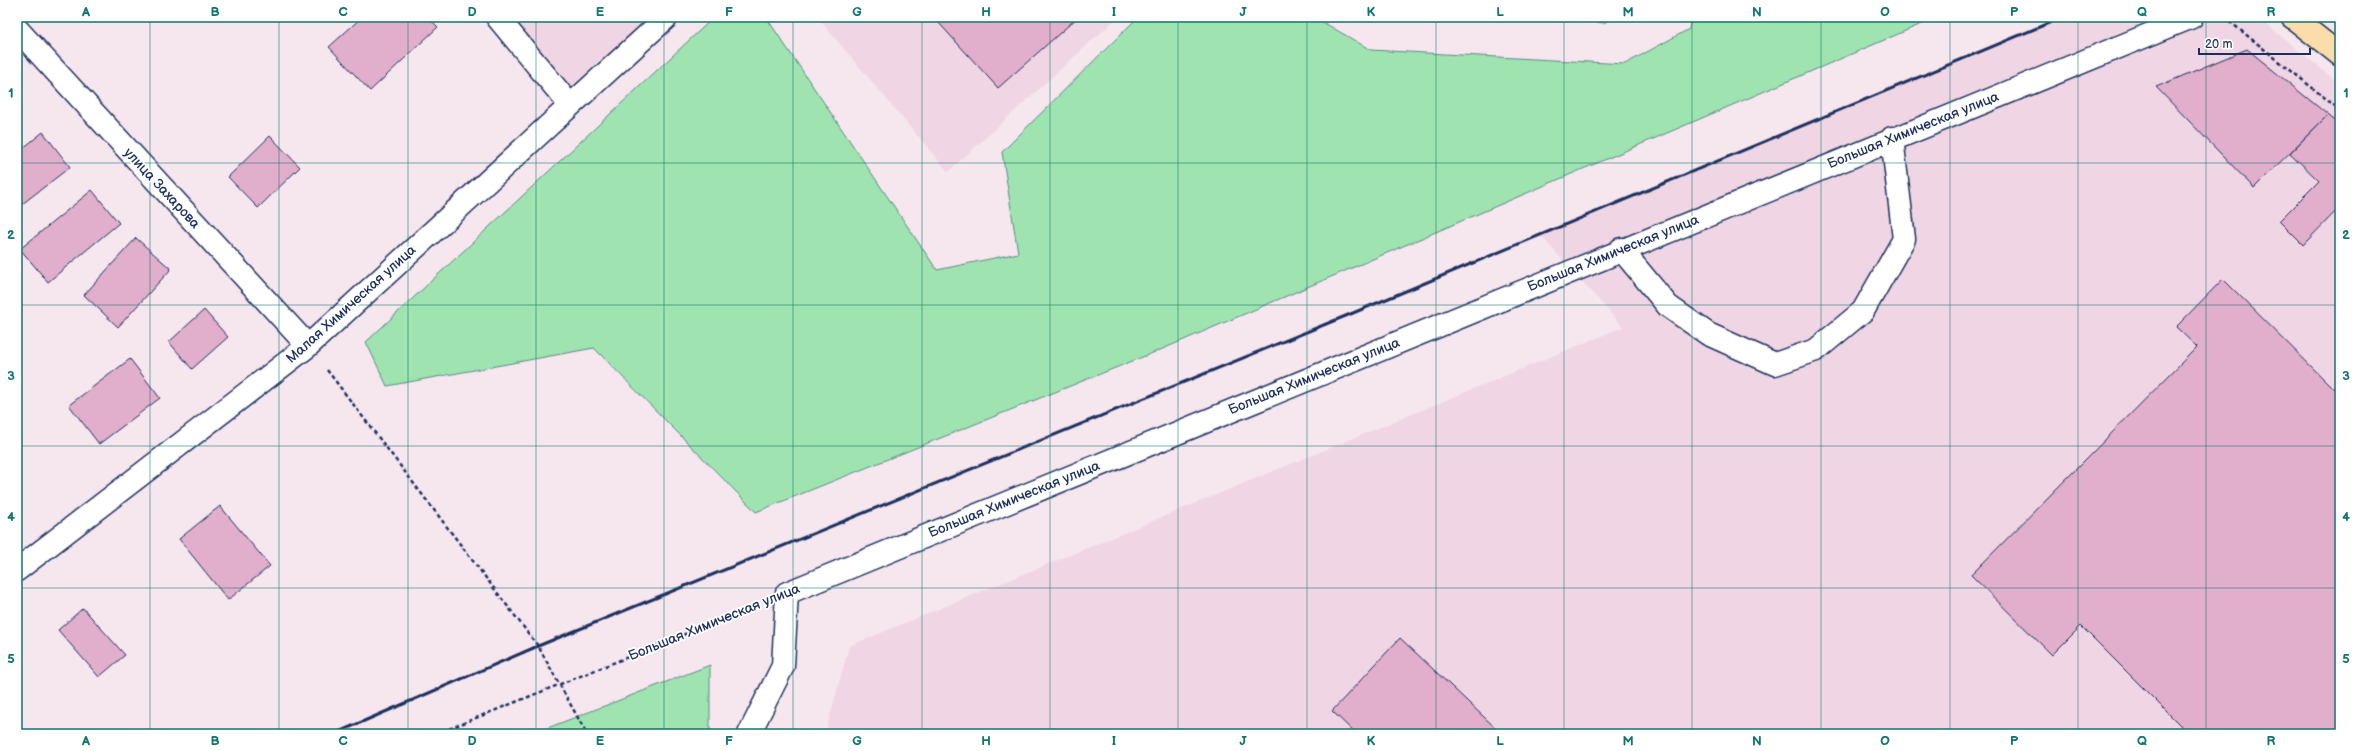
<svg xmlns="http://www.w3.org/2000/svg" width="2357" height="751" viewBox="0 0 2357 751" font-family="'Balsamiq Sans',sans-serif">
<style>
.built{fill:#f0d6e4}
.green{fill:#9ee3b0;stroke:#5c8987}
.building{fill:#e1aecb;stroke:#1b2f5e}
.lines{fill:none;stroke-linecap:round;stroke-linejoin:round}
.minor-casing{stroke:#1b2f5e;stroke-width:25}
.major-casing{stroke:#1b2f5e;stroke-width:25}
.path{stroke:#1b2f5e;stroke-width:2.5;stroke-dasharray:4 3;stroke-linecap:butt}
.minor{stroke:#fff;stroke-width:22}
.major{stroke:#faddab;stroke-width:22}
.rail{stroke:#1b2f5e;stroke-width:3}
.grid{fill:none;stroke:#0f766e;stroke-width:1;stroke-opacity:0.55}
.labels{text-anchor:middle;dominant-baseline:central;stroke-width:3.5;stroke-linejoin:round;paint-order:stroke}
.street-label{font-size:14px;fill:#1b2f5e;stroke:#fff}
.neatline{fill:none;stroke:#0f766e;stroke-width:1.5}
.grid-label{font-size:13px;text-anchor:middle;font-weight:bold;fill:#0f766e}
</style>
<rect width="100%" height="100%" fill="#f6e7ef"/>
<filter id="ink" filterUnits="userSpaceOnUse"><feTurbulence type="fractalNoise" baseFrequency=".025" numOctaves="2"/><feDisplacementMap in="SourceGraphic" scale="8" xChannelSelector="R" yChannelSelector="G"/><feConvolveMatrix kernelMatrix="1 2 1 2 8 2 1 2 1" color-interpolation-filters="sRGB"/></filter>
<g filter="url(#ink)">
<path class="built" d="M497 17H667L570 105Z
M817 17H1118L948 172Z
M2064 17H2257L2340 84V734H825L849 646 1623 327 1540 235Z"/>
<path class="green" d="M714 17H766L937 270 1018 253 1002 152 1138 17H1314L1371 50 1625 64 1689 29 1691 17H1938L1165 348 756 512 594 348 387 386 366 342Z
M1559 17H1613L1604 23Z
M710 665V734H532Z"/>
<path class="building" d="M362 17H428L438 27 370 91 329 47Z
M943 17H1078L998 88 938 22Z
M2247 49 2328 115 2254 188 2156 87Z
M2328 115 2340 125V207L2303 245 2279 221 2319 181 2290 153Z
M43 132 70 167 17 208V153Z
M270 136 300 167 258 208 228 177Z
M92 190 119 223 48 282 20 249Z
M136 238 171 269 118 327 84 295Z
M2223 279 2340 395V734H2189L2081 626 2052 655 1971 575 2197 347 2176 327Z
M204 310 228 337 192 369 169 342Z
M130 359 160 398 99 444 69 405Z
M220 506 270 566 228 600 179 539Z
M83 608 125 655 99 677 58 630Z
M1400 638 1502 734H1356L1332 711Z"/>
<g class="lines">
<defs>
<path id="minor" d="M497 17 570 105
M17 29 308 346
M1621 249 1668 306 1708 334 1775 364 1816 350 1863 311 1904 239 1892 138
M17 570 308 346 667 17
M749 734 783 666 787 593 2192 17"/>
<path id="major" d="M2292 17 2340 55"/>
</defs>
<use href="#minor" class="minor-casing"/>
<use href="#major" class="major-casing"/>
<path class="path" d="M2224 17 2340 110
M327 370 538 646 587 734
M436 734 755 606"/>
<use href="#minor" class="minor"/>
<use href="#major" class="major"/>
<path class="rail" d="M334 734 538 646 1353 313 2063 17"/>
</g>
</g>
<path class="grid" d="M150 17V734M279 17V734M408 17V734M536 17V734M664 17V734M793 17V734M922 17V734M1050 17V734M1178 17V734M1307 17V734M1436 17V734M1564 17V734M1692 17V734M1821 17V734M1950 17V734M2078 17V734M2206 17V734M17 163H2340M17 305H2340M17 446H2340M17 588H2340"/>
<g class="labels">
<g class="street-label">
<text transform="translate(1913 130) rotate(-22)">Большая Химическая улица</text>
<text transform="translate(162 188) rotate(47)">улица Захарова</text>
<text transform="translate(1613 253) rotate(-22)">Большая Химическая улица</text>
<text transform="translate(351 304) rotate(-42)">Малая Химическая улица</text>
<text transform="translate(1314 376) rotate(-22)">Большая Химическая улица</text>
<text transform="translate(1014 499) rotate(-22)">Большая Химическая улица</text>
<text transform="translate(714 622) rotate(-22)">Большая Химическая улица</text>
</g>
</g>
<rect width="2357" height="751" fill="none" stroke="#fff" stroke-width="44"/>
<path d="M2199 48v6h111v-6" fill="none" stroke="#1b2f5e" stroke-width="2"/>
<text x="2205" y="48" font-size="12" fill="#1b2f5e" stroke="#ffffff" stroke-width="3" paint-order="stroke">20 m</text>
<rect x="22" y="22" width="2313" height="707" class="neatline"/>
<g class="grid-label">
<text x="86" y="16">A</text>
<text x="215" y="16">B</text>
<text x="343" y="16">C</text>
<text x="472" y="16">D</text>
<text x="600" y="16">E</text>
<text x="729" y="16">F</text>
<text x="857" y="16">G</text>
<text x="986" y="16">H</text>
<text x="1114" y="16">I</text>
<text x="1243" y="16">J</text>
<text x="1371" y="16">K</text>
<text x="1500" y="16">L</text>
<text x="1628" y="16">M</text>
<text x="1757" y="16">N</text>
<text x="1885" y="16">O</text>
<text x="2014" y="16">P</text>
<text x="2142" y="16">Q</text>
<text x="2271" y="16">R</text>
<text x="11" y="97">1</text>
<text x="2346" y="97">1</text>
<text x="11" y="239">2</text>
<text x="2346" y="239">2</text>
<text x="11" y="380">3</text>
<text x="2346" y="380">3</text>
<text x="11" y="521">4</text>
<text x="2346" y="521">4</text>
<text x="11" y="663">5</text>
<text x="2346" y="663">5</text>
<text x="86" y="745">A</text>
<text x="215" y="745">B</text>
<text x="343" y="745">C</text>
<text x="472" y="745">D</text>
<text x="600" y="745">E</text>
<text x="729" y="745">F</text>
<text x="857" y="745">G</text>
<text x="986" y="745">H</text>
<text x="1114" y="745">I</text>
<text x="1243" y="745">J</text>
<text x="1371" y="745">K</text>
<text x="1500" y="745">L</text>
<text x="1628" y="745">M</text>
<text x="1757" y="745">N</text>
<text x="1885" y="745">O</text>
<text x="2014" y="745">P</text>
<text x="2142" y="745">Q</text>
<text x="2271" y="745">R</text>
</g>
</svg>
